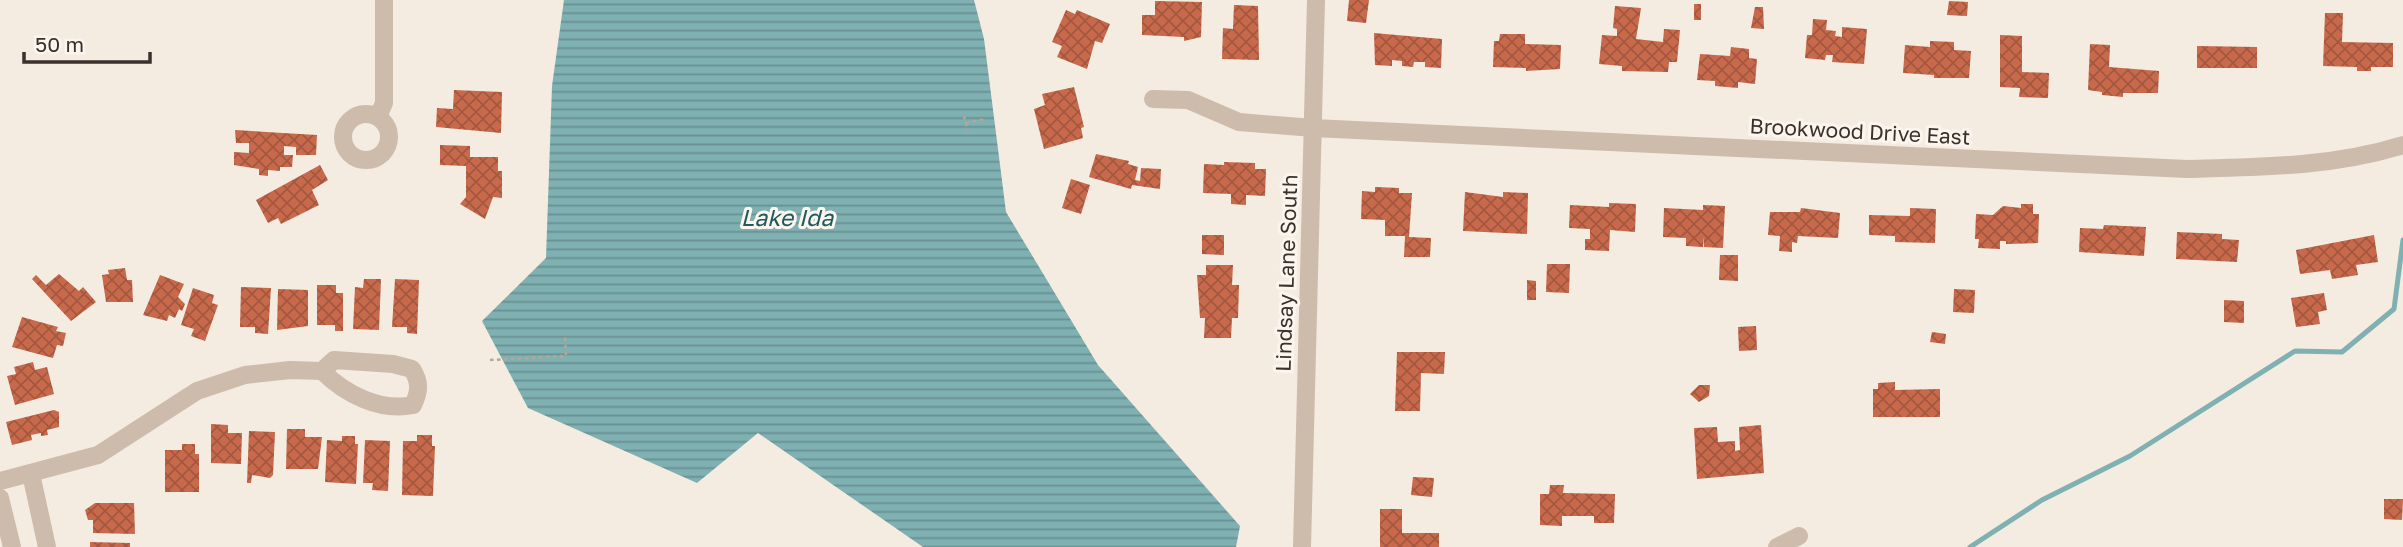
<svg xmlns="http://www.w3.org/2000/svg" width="2403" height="547" viewBox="0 0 2403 547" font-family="'Golos Text',sans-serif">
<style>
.water{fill:url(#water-rules)}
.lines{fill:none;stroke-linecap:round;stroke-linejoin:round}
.stream{stroke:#7fb0b2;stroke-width:5}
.building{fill:url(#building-cross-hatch)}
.path{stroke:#b9a596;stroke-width:2.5;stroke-dasharray:3.5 3.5;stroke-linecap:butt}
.minor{stroke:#cdbbac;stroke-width:18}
.labels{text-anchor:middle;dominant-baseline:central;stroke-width:6;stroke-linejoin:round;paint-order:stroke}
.street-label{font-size:21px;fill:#3b302b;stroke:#fbf5ee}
.water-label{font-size:23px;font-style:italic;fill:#1f5a5e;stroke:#fbf5ee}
</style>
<defs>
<pattern id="water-rules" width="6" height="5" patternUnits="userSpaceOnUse" patternTransform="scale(1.75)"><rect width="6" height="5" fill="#7fb0b2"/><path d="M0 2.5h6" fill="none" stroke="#699091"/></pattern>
<pattern id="building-cross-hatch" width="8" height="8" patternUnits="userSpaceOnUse" patternTransform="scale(1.75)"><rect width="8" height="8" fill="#c8694b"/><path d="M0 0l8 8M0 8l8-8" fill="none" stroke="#a4573f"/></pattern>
</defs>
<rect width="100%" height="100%" fill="#f4ebe1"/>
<path class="water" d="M564 0H974L984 39 1006 212 1098 365 1240 526 1236 547H923L758 433 697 483 528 408 482 321 546 258 552 86Z"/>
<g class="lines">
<path class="stream" d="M1970 547 2042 500 2130 456 2295 351 2342 352 2394 309 2403 240"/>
</g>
<path class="building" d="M1349 0H1369L1366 23 1347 21Z
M1155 1 1202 2 1201 37 1184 41V37L1142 35V15H1155Z
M1949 1 1968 2 1967 16 1947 15Z
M1694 4H1701V20H1694Z
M1234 5 1258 6 1259 60 1222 59 1223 28 1233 29Z
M1615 6 1641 8 1636 39 1663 42 1664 29 1680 30 1677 62H1669L1668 72 1622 71V66L1599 64 1602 35 1617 36V29L1613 28Z
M1755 7H1763L1764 29 1751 28Z
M1066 10 1075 14 1077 10 1110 24 1102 43 1095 41 1087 69 1057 57 1062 46 1052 42Z
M2325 13H2343L2342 42 2393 43V67H2371V71H2357V67L2323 66Z
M1813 19 1827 20 1826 30 1836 31 1835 36 1842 37V27L1867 29 1864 64 1832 62 1833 55H1826L1825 60 1805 58 1807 35H1812Z
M1374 33 1442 39 1441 68 1425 67V62H1414L1413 67 1402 66V61L1392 60V66L1375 65Z
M1500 34H1525V44L1561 45 1560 69 1526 71V68L1493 67 1494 41H1499Z
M2000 35 2022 36V72L2049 73 2048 98 2019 97 2020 88 2000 87Z
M1930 41 1954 42V50L1971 51 1969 78H1934V75L1903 73 1905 45 1930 47Z
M2090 44 2110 45 2109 67 2159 71 2158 93H2123V97L2102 95V92L2088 90Z
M2197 46 2257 47V68H2197Z
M1731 47 1749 49V58L1757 59 1755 84 1738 82V88L1715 86V81L1697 80 1700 54 1730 56Z
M1074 87 1084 127 1081 128 1083 138 1044 149 1034 109 1045 105 1042 94Z
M454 90 502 92 501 133 436 127 437 108 453 109Z
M235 130 317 135 316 155H296V147L284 146V155H293L292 167H280V171L268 170V176L259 175V169L234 165V152L249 153V143H236Z
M440 145 470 146V157H498V171H502V198L493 197 485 219 460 204 466 197V166L440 165Z
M1096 154 1129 161 1128 164 1138 167 1135 180 1140 181 1141 168 1161 169 1160 189 1132 185 1131 189 1089 177Z
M1224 162 1255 163V169H1266L1265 196 1246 195V205L1231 204V194L1203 193 1204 164 1224 165Z
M320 165 328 180 312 190 319 205 281 224 278 218 268 223 256 200Z
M1071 179 1090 185 1081 214 1062 208Z
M1375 187 1399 188V193H1412L1409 237 1431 238 1430 257H1404L1405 236H1385V220L1361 219 1362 191 1375 192Z
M1465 192 1503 197V192L1528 193 1527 234 1463 231Z
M1609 203 1636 204 1635 232 1610 230 1609 251 1585 250V239H1590V229L1569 228 1570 205 1609 207Z
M2021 204H2033V214H2039L2038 243 2006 244V241H2000V249L1978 248 1979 239H1975L1976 214 1993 215 2003 206 2021 208Z
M1703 205 1725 206 1723 248 1704 247V237L1703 247 1686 246V238L1663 237 1664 208 1703 210Z
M1801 208 1840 213 1838 238 1798 236 1797 243 1792 242V252L1779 251 1780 236 1768 235 1770 212H1800Z
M1910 208 1936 209 1935 243 1895 242V236L1869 235V215L1910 216Z
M2104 225 2146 227 2144 256 2079 252 2080 228 2103 229Z
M2177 232 2222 234V239L2239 240 2237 262 2176 259Z
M1202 235H1224V255L1202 254Z
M2374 235 2378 262 2356 265 2358 275 2332 279 2330 270 2300 274 2296 250Z
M1720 255H1738V281L1719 280Z
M1547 264H1570L1569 293 1546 292Z
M1206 265H1233L1232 285H1239L1238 318H1232L1231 338H1204L1205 318H1200L1197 275H1206Z
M125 268 127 280H132L133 302H106L102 275 109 274 108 270Z
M59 274 79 291 83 287 96 302 71 321 32 279 36 275 46 285Z
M160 275 184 284 178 297 185 304 182 311 179 309 175 318 169 315 167 321 143 315Z
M364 279H381L379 330 353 329 355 287 363 288Z
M395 279 419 280 417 334 407 333V327H392Z
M1527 280 1536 281V300H1527Z
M317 285H336V293H343V331H335V325H317Z
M241 287 271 288 268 334 255 333V327H240Z
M193 288 214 295 212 303 218 305 205 341 191 336 194 329 181 325Z
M278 289 308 290V326L277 330Z
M1954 289 1975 290 1974 313 1953 312Z
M2324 293 2327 310 2318 312 2320 324 2296 327 2291 298Z
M2224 300 2244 301V323L2224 322Z
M22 317 58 327 56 331 66 333 63 346 57 345 53 358 12 347Z
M1756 326 1757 350 1739 351 1738 327Z
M1932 332 1946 334 1945 344 1930 342Z
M1397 352H1445L1444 374 1421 373 1420 411H1395Z
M33 362 35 370 47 367 54 394 15 405 7 376 16 374 14 367Z
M1895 382V390L1940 389V417H1873V389H1878V383Z
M1699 385H1710L1709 396 1699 402 1690 394Z
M54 410 59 412V427L47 430 48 435 41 436V433L31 435 32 440 12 445 6 422Z
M211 424 228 425V433H242L241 464 211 463Z
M1761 425 1764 473 1697 479 1694 428 1717 427 1718 442 1735 441V451L1740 450 1739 427Z
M287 429H305V437H322L318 469H286Z
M249 431 275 432 273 475 270 478 252 475 251 483H247Z
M417 435H432V446H435L433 496 402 495 403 441H417Z
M342 436H355V444H358L356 484 325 482 327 440 342 441Z
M365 440 390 441 388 491 372 490 373 483H363Z
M182 444H195V454H199V492H165V450H182Z
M1413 477 1434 478 1432 497 1411 495Z
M1550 485H1564L1563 493 1615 494 1614 523H1594V516H1562V526L1540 525V494H1549Z
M2384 499H2403L2402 520 2384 519Z
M95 503H134L135 534 93 533V520H88L85 510Z
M1380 509H1402V533H1439V547H1380Z
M90 542 130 543V547H90Z"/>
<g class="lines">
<path class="path" d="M964 116 968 131
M966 123 985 119
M490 360 566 356 565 336"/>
<path class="minor" d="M1153 99 1188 100 1239 122 1313 128 2187 169C2260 167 2332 167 2403 145
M343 137a23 23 0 1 1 46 0a23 23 0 1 1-46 0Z
M378 117 384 103V0
M31 474 47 547
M0 481 98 455 197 391 245 375 290 370 322 371C345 394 380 412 413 405 420 391 420 382 412 369L393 364 334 360 322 371
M0 498 12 547
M1302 547 1316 0
M1777 547 1799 536"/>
</g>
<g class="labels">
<g class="street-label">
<text transform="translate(1860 131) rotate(3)">Brookwood Drive East</text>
<text transform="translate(1286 273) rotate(-88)">Lindsay Lane South</text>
</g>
<g class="water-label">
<text x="787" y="217">Lake Ida</text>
</g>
</g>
<path d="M24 52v10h126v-10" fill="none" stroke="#3b302b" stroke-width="3.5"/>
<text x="35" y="52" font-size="21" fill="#3b302b" stroke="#fbf5ee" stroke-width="5" paint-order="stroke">50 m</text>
</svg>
